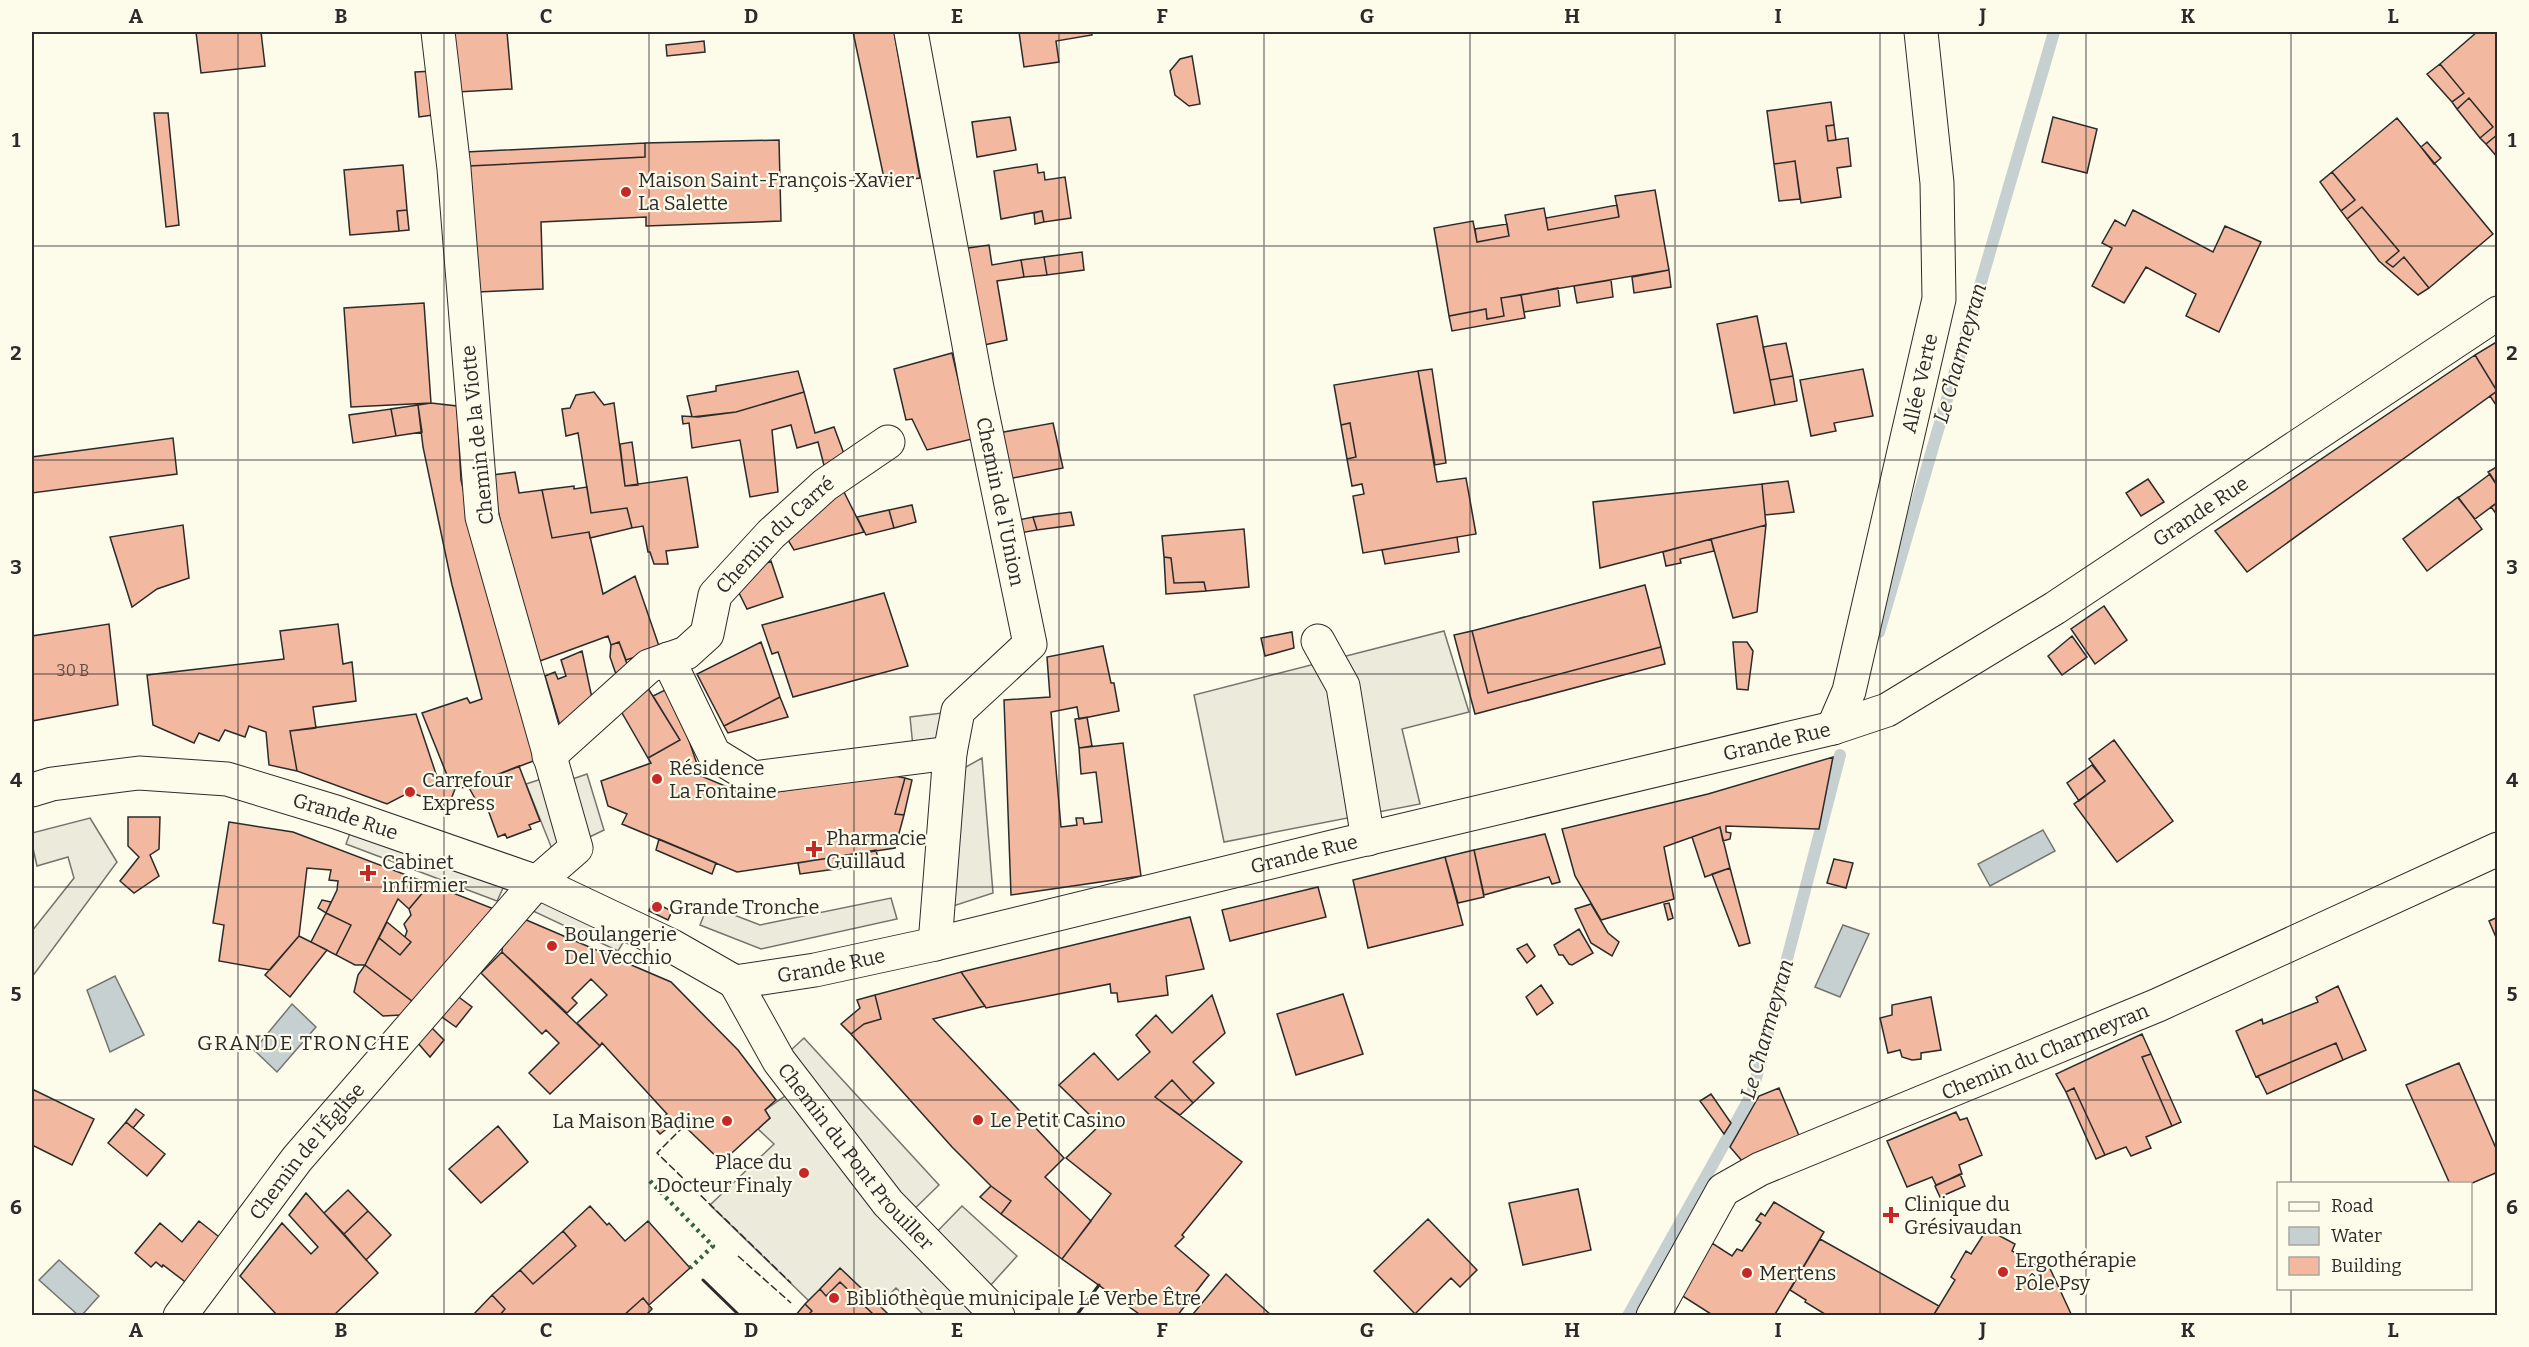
<svg xmlns="http://www.w3.org/2000/svg" width="2529" height="1347" viewBox="0 0 2529 1347" font-family="Bitter,serif">
<style>
.parking{fill:#eceadb;stroke:#74746e;stroke-width:1.5}
.water{fill:#c7d0d0;stroke:#74746e;stroke-width:1.5}
.lines{fill:none;stroke-linecap:round;stroke-linejoin:round}
.stream{stroke:#c7d0d0;stroke-width:12}
.building{fill:#f2b8a0;stroke:#2b2b2b;stroke-width:1.5}
.minor-casing{stroke:#2b2b2b;stroke-width:35}
.minor{stroke:#fdfbea;stroke-width:33}
.hedge{stroke:#34623c;stroke-width:4.5;stroke-dasharray:3 4.5;stroke-linecap:butt}
.fence{stroke:#2b2b2b;stroke-width:1.5;stroke-dasharray:8 3;stroke-linecap:butt}
.wall{stroke:#2b2b2b;stroke-width:3}
.grid{fill:none;stroke:#2b2b2b;stroke-width:1.5;stroke-opacity:0.55}
.poi-dot{fill:#c62828;stroke:#fdfbea;stroke-width:2}
.labels{text-anchor:middle;dominant-baseline:central;stroke-width:4.5;stroke-linejoin:round;paint-order:stroke}
.number-label{font-size:16px;fill:#5d4e48}
.poi-label{font-size:20px;fill:#2b2b2b;stroke:#fdfbea;text-anchor:start}
.street-label{font-size:20px;fill:#2b2b2b;stroke:#fdfbea}
.water-label{font-size:21px;font-style:italic;fill:#2b2b2b;stroke:#fdfbea}
.neighbourhood-label{font-size:21px;letter-spacing:1.5px;fill:#2b2b2b;stroke:#fdfbea}
.neatline{fill:none;stroke:#2b2b2b;stroke-width:2}
.grid-label{font-size:20px;text-anchor:middle;font-weight:bold;fill:#2b2b2b}
</style>
<rect width="100%" height="100%" fill="#fdfbea"/>
<path class="parking" d="M1444 631 1469 712 1402 729 1420 804 1224 842 1194 695Z
M958 711 950 753 914 757 910 717Z
M982 758 993 893 938 911 948 777Z
M587 774 604 830 575 844 552 849 526 784 554 775 558 784Z
M90 818 117 862 32 977V931L74 878 68 857 37 866 32 844V833Z
M355 819 510 873 497 901 346 844Z
M548 888 632 928 618 951 533 911Z
M891 898 897 919 761 949 700 925 708 905 760 925Z
M804 1038 939 1185 904 1219 927 1242 962 1206 1017 1256 980 1297 998 1315H924L896 1288 879 1305 840 1269 809 1301 710 1205 774 1144 758 1129 770 1118 765 1110 798 1087 779 1061Z"/>
<path class="water" d="M2043 830 2055 851 1990 886 1978 864Z
M1843 925 1869 934 1840 997 1815 987Z
M115 976 144 1035 110 1052 87 990Z
M292 1004 316 1027 277 1072 254 1050Z
M59 1260 99 1296 82 1315H78L39 1280Z"/>
<g class="lines">
<path class="stream" d="M1879 632 2054 32
M1628 1316 1752 1094 1840 755"/>
</g>
<path class="building" d="M196 32H261L265 66 201 73Z
M449 32H507L512 89 457 92Z
M853 32H894L920 178 885 183Z
M1019 32H1091L1092 35 1056 41 1059 62 1024 67Z
M2477 32H2498V134L2486 144 2480 138 2493 127 2469 98 2457 109 2452 102 2464 93 2440 64Z
M704 41 705 52 667 56 666 45Z
M1192 56 1200 104 1189 106 1175 95 1170 71 1180 59Z
M2440 64 2464 93 2452 102 2427 74Z
M434 71 440 114 419 117 415 72Z
M2469 98 2493 127 2480 138 2457 109Z
M1831 102 1834 125 1826 126 1828 141 1848 138 1851 166 1837 168 1841 197 1801 203 1795 161 1774 164 1767 111Z
M154 113H168L179 225 166 227Z
M1010 117 1016 150 977 157 972 122Z
M2053 117 2097 129 2087 173 2042 162Z
M2397 118 2493 234 2429 288 2404 257 2393 267 2386 262 2399 251 2362 207 2347 219 2341 211 2355 200 2332 172Z
M1834 125 1836 140 1828 141 1826 126Z
M2498 134V158L2486 144Z
M779 140 781 221 646 226V217L541 222 543 289 478 292 469 166 645 157V143Z
M2427 142 2441 158 2434 164 2421 147Z
M645 143V157L469 166 466 152Z
M1795 161 1800 199 1779 201 1774 164Z
M1037 164 1038 173 1044 172 1045 180 1065 177 1071 218 1044 222 1042 211 1001 219 994 171Z
M403 165 407 210 397 211 399 231 350 235 344 170Z
M2332 172 2355 200 2341 211 2320 182Z
M1655 190 1669 270 1501 298 1504 316 1487 319 1486 309 1449 316 1434 228 1473 221 1477 242 1509 236 1505 215 1544 208 1548 230 1619 217 1615 196Z
M1617 205 1619 217 1548 230 1546 218Z
M2362 207 2399 251 2386 262 2393 267 2404 257 2429 288 2418 295 2379 261 2347 219Z
M407 210 409 230 399 231 397 211Z
M2133 210 2213 252 2225 226 2261 242 2219 332 2186 316 2196 294 2146 267 2124 303 2092 286 2112 248 2102 243 2115 220 2125 226Z
M1042 211 1044 222 1035 224 1034 213Z
M1507 224 1509 236 1477 242 1475 229Z
M989 245 992 265 1021 260 1024 277 997 281 1007 340 975 347 961 249Z
M1082 252 1084 270 1047 275 1044 257Z
M1044 257 1047 275 1024 277 1021 260Z
M1669 270 1671 287 1634 293 1632 277Z
M1611 280 1613 297 1577 303 1574 286Z
M1558 288 1560 306 1524 312 1521 295Z
M1521 295 1525 318 1452 331 1449 316 1486 309 1487 319 1504 316 1501 298Z
M424 303 431 403 351 407 344 308Z
M1757 316 1775 405 1734 413 1717 324Z
M2498 341V408L2490 396 2497 391 2475 355Z
M1786 343 1793 376 1770 380 1763 347Z
M952 353 972 439 927 450 912 419 906 420 894 369Z
M2475 355 2497 391 2247 572 2215 531Z
M1432 369 1446 463 1435 465 1418 371Z
M1863 369 1873 416 1834 423 1836 431 1811 436 1800 380Z
M798 371 804 392 736 412 692 417 687 396 716 391V386Z
M1418 371 1437 482 1466 478 1476 534 1363 553 1353 496 1364 494 1362 484 1352 486 1347 459 1356 457 1350 423 1341 425 1334 385Z
M1793 376 1797 401 1775 405 1770 380Z
M594 392 604 405 614 403 625 486 687 477 698 547 666 551 668 564H654L650 552H648L643 526 632 528 627 508 591 513 578 433 566 436 562 409 570 408 576 395Z
M804 392 815 433 834 427 847 462 827 477 818 442 797 448 791 425 772 430 778 492 750 497 740 440 692 448 689 423 683 424 682 416 698 417 736 412Z
M431 403 457 406 461 480 485 582 536 760 462 788 447 775 422 713 467 698 470 703 482 699 452 585 423 447 418 405Z
M418 405 422 432 396 436 391 409Z
M391 409 396 436 353 443 349 415Z
M1053 423 1063 468 1008 479 998 433Z
M1350 423 1356 457 1347 459 1341 425Z
M173 438 177 474 32 493V457Z
M632 442 638 485 625 486 620 444Z
M2498 466V487L2488 472Z
M515 472 519 493 542 490 552 538 589 532 603 594 635 576 660 649 626 660 619 642 611 645 608 636 540 661 506 546 495 497 492 475Z
M2490 474 2498 487V502L2475 519 2458 498Z
M2148 479 2164 502 2141 516 2126 493Z
M1788 481 1794 512 1765 515 1762 484Z
M840 484 864 532 794 550 783 532Z
M1762 484 1766 525 1600 568 1593 502Z
M574 486V489L587 487 591 513 627 508 632 528 590 538 589 532 552 538 542 490Z
M2458 497 2482 529 2427 571 2403 539Z
M2498 502V516L2491 507Z
M912 505 916 522 894 528 889 510Z
M889 510 894 528 866 535 857 517Z
M1071 512 1074 525 1037 530 1033 517Z
M1033 517 1037 530 1020 533 1018 520Z
M183 525 189 578 157 589 132 607 110 537Z
M1766 525 1757 612 1733 618 1711 539Z
M1244 529 1249 587 1206 591 1204 582 1174 583 1171 558 1164 557 1162 536Z
M1457 537 1459 552 1385 564 1382 550Z
M1711 539 1714 551 1680 559 1681 563 1666 566 1663 552Z
M1164 557 1171 558 1174 583 1204 582 1206 591 1166 594Z
M771 561 783 597 747 609 737 589 759 567Z
M1645 585 1661 647 1488 693 1472 631Z
M884 593 908 666 793 697 778 652 772 654 762 625Z
M2104 606 2127 640 2095 664 2071 629Z
M109 624 118 705 32 721V636Z
M338 624 343 664 352 662 356 701 313 707 316 728 290 731 297 771 269 765 266 732 249 726 245 737 225 730 219 741 199 733 194 743 153 725 147 675 284 659 280 631Z
M1472 631 1488 693 1661 647 1665 664 1475 714 1454 635Z
M1292 632 1294 648 1265 656 1261 638Z
M2072 636 2087 657 2062 675 2048 656Z
M619 642 630 672 618 680 610 657 611 645Z
M761 642 780 697 724 726 697 674Z
M1733 642H1747L1753 651 1748 690 1737 689Z
M1103 646 1111 683H1114L1119 711 1079 719 1077 707 1051 712 1061 827 1077 825 1076 818H1083L1084 824 1102 822 1096 772 1081 774 1079 748 1123 743 1141 876 1011 895 1004 700 1050 697 1047 657Z
M582 651 592 698 561 729 545 676 555 672 558 679 566 676 561 660Z
M646 685 680 740 648 758 618 706Z
M671 687 701 776 749 796 890 775 905 778 895 814 904 815 895 848 737 872 622 824 627 814 608 806 601 781 651 763 648 758 680 740 653 696Z
M780 697 788 717 728 733 724 726Z
M416 714 436 774 455 789 448 807 410 792 387 804 297 771 290 731Z
M1087 717 1092 746 1079 748 1075 719Z
M2114 740 2173 821 2117 862 2074 804 2105 781 2089 759Z
M1833 757 1819 829 1726 826V832L1731 833 1730 839 1723 841 1720 827 1664 847 1674 899 1601 920 1575 876 1562 829 1708 794Z
M2092 765 2105 781 2079 801 2067 783Z
M519 766 540 821 529 825 531 829 507 838 505 834 498 837 487 807 477 802 468 786Z
M905 778 912 780 904 815 895 814Z
M128 817H160L159 849 150 855 159 876 134 893 120 881 139 857 128 846Z
M229 822 293 832 430 884 409 909 398 899 365 965H355L336 955 351 925 326 913 337 890 338 881 329 880 331 870 307 868 299 936 270 970 219 961 224 925 213 923Z
M1720 827 1730 868 1705 877 1692 837Z
M1545 834 1560 882 1552 884 1549 877 1484 895 1474 850Z
M659 839 716 863 712 874 656 850Z
M876 850 879 863 800 874 798 863Z
M1474 850 1484 897 1458 903 1445 857Z
M1445 857 1463 925 1368 948 1353 880Z
M1834 859 1853 863 1846 888 1827 883Z
M1730 868 1750 943 1739 946 1712 874Z
M430 884 494 909 417 1005 365 965 379 938 400 955 411 942 405 937 407 931 404 924 411 915 409 909Z
M1318 887 1326 917 1230 941 1222 910Z
M322 900 331 902 326 913 318 908Z
M653 902 672 911 668 920 649 911Z
M1669 903 1673 918 1668 920 1664 904Z
M1591 904 1608 933 1619 942 1612 956 1591 943 1575 909Z
M326 913 351 925 336 955 311 942Z
M1190 917 1204 969 1166 976 1168 995 1118 1002 1117 993H1111L1110 984 986 1008 961 972Z
M2498 917V942L2489 921Z
M524 919 671 982 738 1050 776 1100 765 1110 770 1118 722 1162 678 1120 660 1134 653 1126 667 1114 602 1043 600 1046 577 1023 607 995 591 979 572 998 577 1003 567 1013 502 952 503 940Z
M387 922 411 942 400 955 379 938Z
M1579 929 1593 953 1572 965 1569 964 1563 955H1559L1554 945Z
M299 936 327 950 290 997 265 975Z
M1527 944 1535 956 1527 963 1517 949Z
M502 952 600 1046 550 1094 529 1073 559 1043 546 1030 542 1034 481 973Z
M365 965 417 1005 401 1015 383 1016 354 992 358 975Z
M961 972 985 1006 933 1019 1064 1158 1045 1177 1091 1221 1062 1259 1001 1214 1011 1201 991 1186 952 1147 851 1034 864 1024 881 1019 875 995Z
M1541 985 1553 1003 1537 1015 1526 997Z
M2338 986 2366 1050 2343 1060 2336 1043 2256 1077 2236 1031 2262 1019 2263 1024 2318 1002 2316 997Z
M1343 994 1363 1054 1296 1075 1277 1014Z
M456 995 472 1007 456 1027 439 1015Z
M875 995 881 1019 864 1024 851 1034 841 1024 860 1008 857 1000Z
M1212 995 1225 1033 1193 1062 1214 1083 1193 1103 1172 1080 1155 1097 1242 1162 1182 1235 1184 1237 1175 1246 1209 1275 1177 1316H1142L1062 1259 1111 1194 1066 1158 1100 1125 1059 1085 1094 1053 1118 1080 1150 1052 1136 1035 1156 1015 1172 1033Z
M1931 997 1941 1050 1921 1053V1059L1912 1060 1902 1057 1900 1050 1888 1053 1880 1018 1892 1015V1005Z
M430 1026 444 1040 430 1057 417 1042Z
M2142 1034 2151 1054 2142 1057 2172 1126 2146 1137 2151 1148 2131 1156 2126 1147 2105 1155 2074 1088 2066 1092 2056 1074Z
M2336 1043 2343 1060 2267 1094 2258 1076Z
M2151 1054 2181 1122 2172 1126 2142 1057Z
M2459 1063 2498 1153V1172L2470 1184H2450L2406 1085Z
M1172 1080 1193 1103 1180 1115 1155 1097Z
M1779 1088 1800 1138 1743 1162 1730 1147 1759 1096Z
M2074 1088 2105 1155 2096 1159 2066 1092Z
M32 1089 94 1119 72 1165 32 1145Z
M1711 1094 1731 1123 1724 1134 1700 1101Z
M136 1109 144 1115 133 1128 126 1122Z
M1956 1112 1960 1120 1967 1118 1982 1155 1959 1165 1962 1174 1936 1185 1932 1177 1907 1187 1887 1141Z
M126 1122 165 1154 147 1176 108 1143Z
M498 1126 528 1162 481 1203 449 1169Z
M1960 1174 1965 1186 1940 1197 1935 1186Z
M991 1186 1011 1201 1001 1214 980 1197Z
M1578 1189 1591 1250 1523 1265 1509 1203Z
M348 1190 368 1211 344 1234 324 1213Z
M306 1193 378 1273 333 1316H278L240 1276 282 1223 311 1254 318 1247 289 1215Z
M1774 1202 1824 1232 1774 1316H1714L1681 1295 1712 1243 1732 1256 1737 1249 1742 1251 1761 1223 1756 1220 1761 1213 1765 1216Z
M590 1206 607 1225 609 1223 625 1241 648 1221 690 1268 649 1305 643 1298 623 1316H499L505 1309 492 1295 520 1270 533 1284 576 1246 563 1231Z
M368 1211 391 1235 366 1260 344 1234Z
M1428 1219 1477 1270 1460 1287 1451 1278 1415 1314 1374 1271Z
M199 1221 223 1240 188 1284 163 1265 162 1267 156 1262 151 1267 135 1253 160 1223 182 1242Z
M1987 1229 2015 1244 2012 1251 2038 1267 2047 1262 2072 1316H1933L1955 1280 1951 1277 1966 1251 1971 1254Z
M563 1231 576 1246 533 1284 520 1270Z
M1820 1239 1939 1306 1933 1316H1828L1805 1302 1806 1300 1790 1290Z
M840 1268 879 1305 890 1316H875L840 1282 826 1296 820 1289Z
M1226 1274 1240 1287 1272 1316H1194L1193 1314Z
M840 1282 875 1316H807L812 1311 805 1304 820 1289 826 1296Z
M492 1295 505 1309 499 1316H472Z
M643 1298 652 1309 645 1316H623Z
M805 1304 812 1311 807 1316H795Z"/>
<g class="lines">
<defs>
<g id="minor">
<path id="s1" d="M911 32 977 388 1030 644 958 711 950 753 935 944"/>
<path d="M1318 641 1343 686 1368 839"/>
<path d="M668 659 714 754 753 778 950 753"/>
<path id="s2" d="M1833 728 1849 691 1939 299 1937 183 1921 32"/>
<path id="s3" d="M549 756 649 666 686 653 707 634 715 595 771 534 825 485 888 442"/>
<path id="s4" d="M32 790 52 784 139 773 227 779 336 812 537 882 672 946 735 982 815 970 935 944 1332 847 1833 728 1887 710 2055 608 2498 313"/>
<path id="s5" d="M735 982 779 1061 888 1203 998 1316"/>
<path id="s6" d="M180 1316 297 1159 537 882 576 848 482 517 454 169 438 32"/>
<path id="s7" d="M1653 1316 1723 1190 1760 1169 2158 1005 2498 849"/>
</g>
</defs>
<use href="#minor" class="minor-casing"/>
<use href="#minor" class="minor"/>
<path class="hedge" d="M650 1181 713 1246 690 1268"/>
<path class="fence" d="M684 1126 657 1153 791 1283
M738 1256 791 1303"/>
<path class="wall" d="M703 1280 740 1316
M1076 1316 1099 1285"/>
</g>
<path class="grid" d="M238 32V1316M444 32V1316M649 32V1316M854 32V1316M1059 32V1316M1264 32V1316M1470 32V1316M1675 32V1316M1880 32V1316M2086 32V1316M2291 32V1184M32 246H2498M32 460H2498M32 674H2498M32 887H2498M32 1100H2498M2291 1288V1316"/>
<g class="poi-dot">
<circle cx="626" cy="192" r="6"/>
<circle cx="657" cy="779" r="6"/>
<circle cx="410" cy="792" r="6"/>
<path d="M811 840h6v6h6v6h-6v6h-6v-6h-6v-6h6z"/>
<path d="M365 864h6v6h6v6h-6v6h-6v-6h-6v-6h6z"/>
<circle cx="657" cy="907" r="6"/>
<circle cx="552" cy="946" r="6"/>
<circle cx="978" cy="1120" r="6"/>
<circle cx="727" cy="1121" r="6"/>
<circle cx="804" cy="1173" r="6"/>
<path d="M1888 1206h6v6h6v6h-6v6h-6v-6h-6v-6h6z"/>
<circle cx="2003" cy="1272" r="6"/>
<circle cx="1747" cy="1273" r="6"/>
<circle cx="834" cy="1298" r="6"/>
</g>
<g class="labels">
<g class="number-label">
<text x="73" y="670">30 B</text>
</g>
<g class="poi-label">
<text x="638" y="180">Maison Saint-François-Xavier<tspan x="638" dy="23">La Salette</tspan></text>
<text x="669" y="768">Résidence<tspan x="669" dy="23">La Fontaine</tspan></text>
<text x="422" y="780">Carrefour<tspan x="422" dy="23">Express</tspan></text>
<text x="826" y="838">Pharmacie<tspan x="826" dy="23">Guillaud</tspan></text>
<text x="382" y="862">Cabinet<tspan x="382" dy="23">infirmier</tspan></text>
<text x="669" y="907">Grande Tronche</text>
<text x="564" y="934">Boulangerie<tspan x="564" dy="23">Del Vecchio</tspan></text>
<text x="990" y="1120">Le Petit Casino</text>
<text x="715" y="1121" text-anchor="end">La Maison Badine</text>
<text x="792" y="1162" text-anchor="end">Place du<tspan x="792" dy="23">Docteur Finaly</tspan></text>
<text x="1904" y="1204">Clinique du<tspan x="1904" dy="23">Grésivaudan</tspan></text>
<text x="2015" y="1260">Ergothérapie<tspan x="2015" dy="23">Pôle Psy</tspan></text>
<text x="1759" y="1273">Mertens</text>
<text x="846" y="1298">Bibliothèque municipale Le Verbe Être</text>
</g>
<g class="street-label">
<text stroke="none"><textPath href="#s2" startOffset="356">Allée Verte</textPath></text>
<text transform="translate(477 435) rotate(-96)">Chemin de la Viotte</text>
<text stroke="none"><textPath href="#s1" startOffset="478">Chemin de l'Union</textPath></text>
<text stroke="none"><textPath href="#s4" startOffset="2301">Grande Rue</textPath></text>
<text stroke="none"><textPath href="#s3" startOffset="327">Chemin du Carré</textPath></text>
<text stroke="none"><textPath href="#s4" startOffset="1815">Grande Rue</textPath></text>
<text stroke="none"><textPath href="#s4" startOffset="321">Grande Rue</textPath></text>
<text stroke="none"><textPath href="#s4" startOffset="1329">Grande Rue</textPath></text>
<text stroke="none"><textPath href="#s4" startOffset="843">Grande Rue</textPath></text>
<text stroke="none"><textPath href="#s7" startOffset="495">Chemin du Charmeyran</textPath></text>
<text stroke="none"><textPath href="#s6" startOffset="208">Chemin de l'Église</textPath></text>
<text stroke="none"><textPath href="#s5" startOffset="213">Chemin du Pont Prouiller</textPath></text>
</g>
<g class="water-label">
<text transform="translate(1960 353) rotate(-74)">Le Charmeyran</text>
<text transform="translate(1767 1029) rotate(-74)">Le Charmeyran</text>
</g>
<g class="neighbourhood-label">
<text x="304" y="1043">GRANDE TRONCHE</text>
</g>
</g>
<rect width="2529" height="1347" fill="none" stroke="#fdfbea" stroke-width="66"/>
<rect x="2277" y="1182" width="195" height="108" fill="#fdfbea" stroke="#a9a89e" stroke-width="1.5"/>
<rect x="2289" y="1202" width="30" height="9" fill="#fdfbea" stroke="#a9a89e" stroke-width="1.5"/>
<text x="2331" y="1212" font-size="18" fill="#2b2b2b">Road</text>
<rect x="2289" y="1227" width="30" height="18" fill="#c7d0d0" stroke="#a9a89e" stroke-width="1.5"/>
<text x="2331" y="1242" font-size="18" fill="#2b2b2b">Water</text>
<rect x="2289" y="1257" width="30" height="18" fill="#f2b8a0" stroke="#a9a89e" stroke-width="1.5"/>
<text x="2331" y="1272" font-size="18" fill="#2b2b2b">Building</text>
<rect x="33" y="33" width="2463" height="1281" class="neatline"/>
<g class="grid-label">
<text x="136" y="23">A</text>
<text x="341" y="23">B</text>
<text x="546" y="23">C</text>
<text x="751" y="23">D</text>
<text x="957" y="23">E</text>
<text x="1162" y="23">F</text>
<text x="1367" y="23">G</text>
<text x="1572" y="23">H</text>
<text x="1778" y="23">I</text>
<text x="1983" y="23">J</text>
<text x="2188" y="23">K</text>
<text x="2393" y="23">L</text>
<text x="16" y="147">1</text>
<text x="2512" y="147">1</text>
<text x="16" y="360">2</text>
<text x="2512" y="360">2</text>
<text x="16" y="574">3</text>
<text x="2512" y="574">3</text>
<text x="16" y="787">4</text>
<text x="2512" y="787">4</text>
<text x="16" y="1001">5</text>
<text x="2512" y="1001">5</text>
<text x="16" y="1214">6</text>
<text x="2512" y="1214">6</text>
<text x="136" y="1337">A</text>
<text x="341" y="1337">B</text>
<text x="546" y="1337">C</text>
<text x="751" y="1337">D</text>
<text x="957" y="1337">E</text>
<text x="1162" y="1337">F</text>
<text x="1367" y="1337">G</text>
<text x="1572" y="1337">H</text>
<text x="1778" y="1337">I</text>
<text x="1983" y="1337">J</text>
<text x="2188" y="1337">K</text>
<text x="2393" y="1337">L</text>
</g>
</svg>
